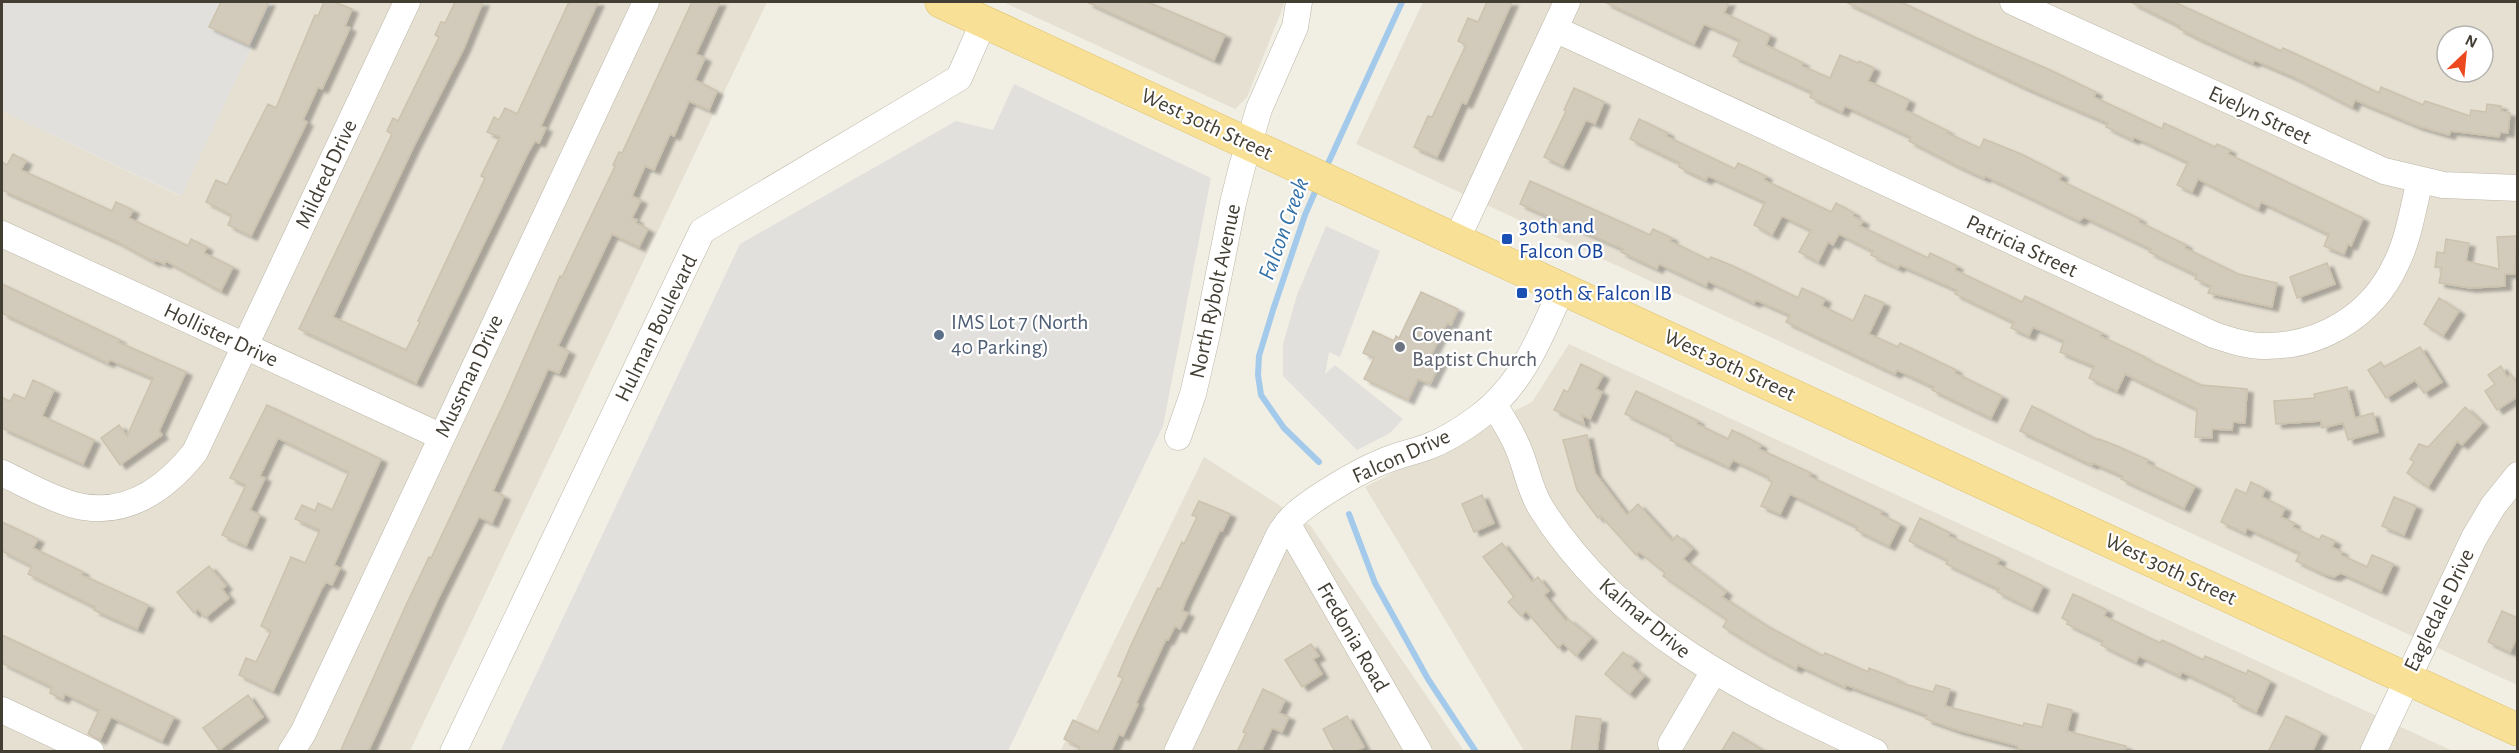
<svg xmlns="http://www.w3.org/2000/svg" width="2519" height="753" viewBox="0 0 2519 753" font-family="'Alegreya Sans',sans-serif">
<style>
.residential{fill:#e5e0d2;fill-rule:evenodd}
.parking{fill:#e2e0dc}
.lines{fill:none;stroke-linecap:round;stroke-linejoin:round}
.stream{stroke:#a3caeb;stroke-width:6}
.building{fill:#d2caba;stroke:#ccc2ae;stroke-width:1.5;filter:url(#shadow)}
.minor-casing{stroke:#bcb6a7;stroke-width:27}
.major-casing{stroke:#dcbf67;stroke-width:33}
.minor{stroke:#fff;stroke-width:26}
.major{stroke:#f8e196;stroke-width:32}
.transit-dot{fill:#1a4fb4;stroke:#fff;stroke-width:2}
.service-dot{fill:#5c6f8a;stroke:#fff;stroke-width:2}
.worship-dot{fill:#6b7280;stroke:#fff;stroke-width:2}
.labels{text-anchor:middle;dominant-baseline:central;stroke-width:4.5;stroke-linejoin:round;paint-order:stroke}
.street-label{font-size:22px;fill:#433e34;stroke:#fff}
.transit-label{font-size:22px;fill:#164399;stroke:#fff;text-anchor:start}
.service-label{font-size:22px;fill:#4e5e75;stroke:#fff;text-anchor:start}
.worship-label{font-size:22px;fill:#5b616d;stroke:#fff;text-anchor:start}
.water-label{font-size:24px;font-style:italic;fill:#3471a7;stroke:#fff}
</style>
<defs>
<filter id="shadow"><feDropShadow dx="6" dy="4" stdDeviation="1.5" flood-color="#0004"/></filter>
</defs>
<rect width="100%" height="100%" fill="#f1eee4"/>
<path class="residential" d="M273 2H767L410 751H2V111L180 196Z
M1003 2H1285L1247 97 1235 109Z
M1423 2H2517V685L1356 144ZM2447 36H2483V72H2447Z
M1569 344 2453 751H1524L1365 487 1532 402Z
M1204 457 1310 525 1464 751 1060 752Z"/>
<path class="parking" d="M2 2H273L181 196 2 111Z
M1014 84 1211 178 1163 426 1008 751H500L740 244 956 121 993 130Z
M1326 226 1380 251 1340 357 1329 352 1325 374 1335 365 1403 419 1390 433 1357 450 1283 376V344L1297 295Z"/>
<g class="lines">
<path class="stream" d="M1325 170 1402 2
M1318 185 1305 215 1273 310 1259 356 1258 375 1261 395 1284 428 1319 462
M1349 514 1375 583 1428 679 1476 752"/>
</g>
<path class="building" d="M221 2H269L249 45 209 27Z
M324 2H334L352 9 345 26 350 28 322 89 318 87 303 120 307 122 251 236 228 225 232 215 206 202 216 180 227 185 268 104 276 108 315 15 318 16Z
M455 2H483L464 48 414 146 333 317 406 350 420 322 418 321 485 178 481 176 500 137 487 132 494 117 499 120 505 108 517 114 569 2H598L541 126 546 128 539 143 535 141 529 151 416 383 299 329 392 134 387 131 393 118 398 121 439 37 435 35 441 22 445 23Z
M692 2H720L696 54 705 58 695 80 717 91 709 110 689 101 674 136 670 134 654 170 645 166 632 196 641 200 632 218 637 220 636 223 648 229 639 247 612 234 558 346 569 351 559 373 548 369 493 491 504 496 492 523 479 517 439 597 368 752H340L406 605 429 557 431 558 506 399 560 276 562 277 615 166 613 165 619 152 622 153Z
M1087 2H1148L1225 35 1214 60Z
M1487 2H1512L1466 104 1462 102 1437 157 1414 147 1428 116 1432 117 1466 45 1458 41 1468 18 1478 22Z
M1605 2H1729L1724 13 1770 35 1766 45 1803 63 1802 66 1830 78 1840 55 1858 63 1859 61 1874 68 1868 81 1909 100 1905 110 1948 131 1947 133 1980 148 1984 139 2021 154 2062 175 2059 180 2140 219 2139 222 2186 245 2185 248 2238 274 2277 283 2272 307 2208 293 2211 286 2195 279 2197 275 2149 252 2151 249 2084 217 2079 221 1985 176 1984 178 1956 165 1909 141 1911 137 1845 106 1842 112 1810 97 1812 92 1733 56 1740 40 1704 24 1694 44Z
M1846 2H1901L1972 36 2050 70 2096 92 2094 97 2162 129 2164 123 2215 147 2217 144 2230 150 2228 154 2363 218 2351 246 2348 244 2344 254 2324 246 2329 234 2261 202 2258 209 2198 179 2192 192 2177 185 2188 162 2134 137 2133 140 2106 127 2108 123 2022 86Z
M2131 2H2174L2281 51 2283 48 2379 93 2381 87 2423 105 2425 101 2470 116 2471 110 2486 112 2487 104 2501 106V111L2510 113 2508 133 2500 132 2499 137 2451 131 2449 135 2418 126 2355 100 2352 107 2294 77 2254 60 2253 63 2198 38 2178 28 2180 26Z
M1574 88 1604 102 1595 124 1586 120 1563 166 1544 157 1566 111 1564 110Z
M1639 119 1668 133 1666 136 1735 169 1738 163 1766 176 1764 180 1831 212 1836 203 1854 213 1853 216 1863 221 1860 226 1928 258 1930 253 1957 266 1955 270 2022 302 2025 296 2056 311 2102 333 2100 336 2145 357 2144 358 2201 385 2247 389 2245 423 2233 422 2232 430 2212 429V438L2195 437 2197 409 2125 374 2117 391 2089 378 2094 366 2060 352 2064 341 2033 327 2029 336 2011 328 2014 322 1955 294 1957 290 1900 265 1898 268 1871 255 1873 251 1839 234 1833 245 1828 242 1818 262 1799 252 1811 230 1782 216 1772 235 1754 225 1765 202 1708 176 1706 180 1679 167 1680 163 1630 139Z
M13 154 26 161 21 170 112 211 116 202 133 210 129 218 188 246 191 239 207 247 204 253 233 267 221 291 166 261 165 264 155 260 154 262 116 241 2 190V162L7 165Z
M1530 181 1650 235 1653 229 1672 238 1670 241 1709 260 1711 257 1733 266 1798 298 1802 288 1825 299 1822 306 1853 321 1865 295 1884 303 1869 334 1898 347 1900 343 1956 370 1955 373 2002 396 1991 418 1932 390 1934 387 1897 370 1895 374 1786 322 1790 315 1756 300 1754 303 1708 281 1706 286 1659 264 1657 269 1621 252 1623 249 1520 204Z
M2517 236 2515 274H2505V286L2470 288 2439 283 2442 268 2435 267 2437 252 2444 253 2446 239 2469 243 2466 261 2499 269 2497 237Z
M2327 263 2335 284 2297 298 2290 277Z
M2 284 120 340 118 342 186 372 159 431 162 435 120 465 101 438 119 425 127 436 153 378 110 360 108 363 2 313Z
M1421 292 1458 309 1451 325 1447 323 1430 357 1441 362 1430 384 1418 379 1408 400 1364 379 1374 358 1363 353 1373 331 1394 341 1396 336 1399 338Z
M2439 298 2459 311 2443 336 2424 324Z
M2420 347 2442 382 2424 393 2415 380 2386 398 2368 370 2381 362 2384 367Z
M1581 364 1603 375 1596 389 1602 392 1590 419 1582 415 1584 424 1554 410 1564 390 1568 392Z
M2501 366 2507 377 2511 374 2517 383V397L2497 410 2485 391 2495 384 2488 375Z
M33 380 54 390 42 416 94 440 83 464 2 428V397L10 402 14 394 25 399Z
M2347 387 2355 418 2373 413 2378 432 2348 440 2343 423 2322 428 2321 421 2276 424 2274 401 2315 398 2314 394Z
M1636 391 1698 421 1697 424 1728 439 1732 430 1748 438 1761 445 1759 449 1811 473 1809 476 1882 511 1880 514 1900 524 1889 546 1856 530 1858 527 1790 494 1780 514 1761 506 1772 482 1768 480 1769 477 1733 460 1729 467 1670 440 1672 437 1625 414Z
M267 405 381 459 334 565 340 568 332 585 326 582 322 588 273 691 239 675 246 658 256 662 271 631 261 626 291 557 305 563 320 530 295 519 302 505 315 511 318 503 332 510 349 472 278 438 260 476 265 478 250 510 260 515 246 546 222 535 246 485 230 478Z
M2032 406 2098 440 2099 439 2117 446 2148 460 2147 463 2195 486 2184 508 2121 479 2123 476 2093 463 2092 465 2020 431Z
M2465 407 2482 423 2462 445 2457 441 2428 487 2407 473 2414 462 2410 459 2419 444 2428 447Z
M1587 435 1595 473 1627 515 1638 504 1672 541 1677 535 1692 549 1683 559 1726 592 1722 597 1765 625 1823 656 1825 653 1868 672 1869 668 1899 680 1898 682 1933 692 1936 685 1950 689 1945 706 2023 726 2024 723 2042 727 2048 704 2072 710 2067 731 2126 746 2125 752H2030L2018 749V746L1957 730 1926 719 1927 715 1846 685 1845 687 1798 665 1796 669 1761 650 1723 627 1727 620 1663 576 1665 573 1639 552 1636 555 1601 516 1598 518 1577 490 1563 440Z
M2251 482 2265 489 2262 497 2285 508 2281 517 2294 523 2293 527 2319 540 2322 535 2335 541 2332 547 2342 552 2341 555 2367 567 2372 555 2393 564 2381 591 2341 573 2334 577 2324 574 2296 561 2300 553 2247 528 2245 533 2221 522 2236 489 2246 494Z
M1482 495 1494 523 1474 532 1462 504Z
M2394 497 2416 506 2404 535 2382 526Z
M1199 501 1230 514 1222 531 1220 530 1185 602 1182 611 1188 613 1180 629 1175 626 1168 640 1166 639 1136 703 1138 704 1123 736 1119 734 1111 752H1078L1080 747 1064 739 1073 720 1098 732 1123 678 1118 676 1131 645 1158 588 1160 589 1182 542 1184 544 1197 517 1192 515Z
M1920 518 1950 533 1949 536 2000 559 1997 564 2043 586 2032 609 1997 592 1999 589 1946 564 1948 560 1909 541Z
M2 522 38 539 33 548 83 572 82 575 148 605 137 629 94 610 95 607 28 574 32 566 2 551Z
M1502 543 1532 582 1538 577 1549 591 1544 595 1566 621 1568 619 1591 638 1576 656 1563 643 1558 648 1526 611 1521 616 1508 602 1514 597 1483 557Z
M209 566 226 586 222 589 229 598 205 618 198 609 194 613 177 592Z
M2073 594 2107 610 2104 616 2160 643 2162 640 2203 660 2205 656 2246 674 2248 670 2270 681 2256 712 2233 701 2235 697 2182 672 2180 676 2139 656 2136 662 2101 645 2103 641 2067 624 2068 621 2062 618Z
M2502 611 2517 618V637L2510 652 2488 642Z
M2 635 174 717 162 741 111 717 100 740 88 734 99 710 65 694 63 699 50 693 52 687 2 663Z
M1311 644 1319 656 1313 659 1322 674 1302 687 1285 660Z
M1623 652 1635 661 1631 666 1644 676 1629 694 1605 674Z
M1263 689 1285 700 1279 713 1289 717 1282 732 1272 728 1261 752H1237L1246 733 1243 732Z
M248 695 263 717 219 750 203 728Z
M1347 716 1364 747 1355 752H1335L1323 729Z
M1576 716 1601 719 1597 752H1571Z
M2286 716 2321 733 2312 752H2268Z
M1733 732 1766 752H1721Z"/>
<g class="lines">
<defs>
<path id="minor" d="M2013 2 2384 171 2443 185 2518 188
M1555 29 2214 335C2229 340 2246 346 2263 346 2320 347 2372 316 2396 264 2409 238 2413 208 2420 180
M2 234 440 436
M1457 239 1567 2
M1494 405C1503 419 1512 433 1518 448 1527 468 1529 489 1541 508 1619 632 1746 693 1875 752
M1178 437 1193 394 1207 334 1233 203 1242 167 1259 109 1295 27 1299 2
M2 473C25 484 49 498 74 505 124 518 165 490 195 452L407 2
M1287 523 1419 752
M2 710 91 752
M1671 744 1714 671
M291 752 303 733 646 2
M453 752 702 231 959 78 984 21
M1177 752 1278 537C1288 518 1302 508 1320 496 1340 483 1361 470 1384 461 1398 455 1413 452 1427 447 1446 440 1463 429 1479 417 1522 385 1541 336 1562 288
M2373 752 2474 538 2493 506 2518 475"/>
<path id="major" d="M941 2 2518 730"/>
</defs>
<use href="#minor" class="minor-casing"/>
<use href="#major" class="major-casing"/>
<use href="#minor" class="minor"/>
<use href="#major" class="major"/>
</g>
<g class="transit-dot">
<rect x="1501" y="233" width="12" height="12" rx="3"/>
<rect x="1516" y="287" width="12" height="12" rx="3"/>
</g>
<circle class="service-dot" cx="939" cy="335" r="6"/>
<circle class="worship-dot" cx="1400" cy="347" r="6"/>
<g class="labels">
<g class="street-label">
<text transform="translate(2260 115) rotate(25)">Evelyn Street</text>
<text transform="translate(1207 124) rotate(25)">West 30th Street</text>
<text transform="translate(326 174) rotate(-65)">Mildred Drive</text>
<text transform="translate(2022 246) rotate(25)">Patricia Street</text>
<text transform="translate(1215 291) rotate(-78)">North Rybolt Avenue</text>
<text transform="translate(656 328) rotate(-64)">Hulman Boulevard</text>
<text transform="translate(221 335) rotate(25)">Hollister Drive</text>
<text transform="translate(1730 365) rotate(25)">West 30th Street</text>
<text transform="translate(469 376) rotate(-65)">Mussman Drive</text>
<text transform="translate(1401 456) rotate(-24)">Falcon Drive</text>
<text transform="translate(2171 569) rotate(25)">West 30th Street</text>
<text transform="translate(2439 610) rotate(-64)">Eagledale Drive</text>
<text transform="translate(1645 618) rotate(40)">Kalmar Drive</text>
<text transform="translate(1353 637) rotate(60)">Fredonia Road</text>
</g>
<g class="transit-label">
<text x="1519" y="226">30th and<tspan x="1519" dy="25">Falcon OB</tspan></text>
<text x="1534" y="293">30th &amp; Falcon IB</text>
</g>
<g class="service-label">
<text x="951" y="322">IMS Lot 7 (North<tspan x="951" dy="25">40 Parking)</tspan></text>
</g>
<g class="worship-label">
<text x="1412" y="334">Covenant<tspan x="1412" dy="25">Baptist Church</tspan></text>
</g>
<g class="water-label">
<text transform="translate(1284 229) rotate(-70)">Falcon Creek</text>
</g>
</g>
<rect width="2519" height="753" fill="none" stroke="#433e34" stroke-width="6"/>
<g transform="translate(2465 54) rotate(26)"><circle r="28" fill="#ffffff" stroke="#b4b2ae" stroke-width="1.5"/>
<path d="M0-4.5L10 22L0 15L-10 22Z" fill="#ed491f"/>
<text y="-9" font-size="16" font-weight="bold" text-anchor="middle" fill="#433e34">N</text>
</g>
</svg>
